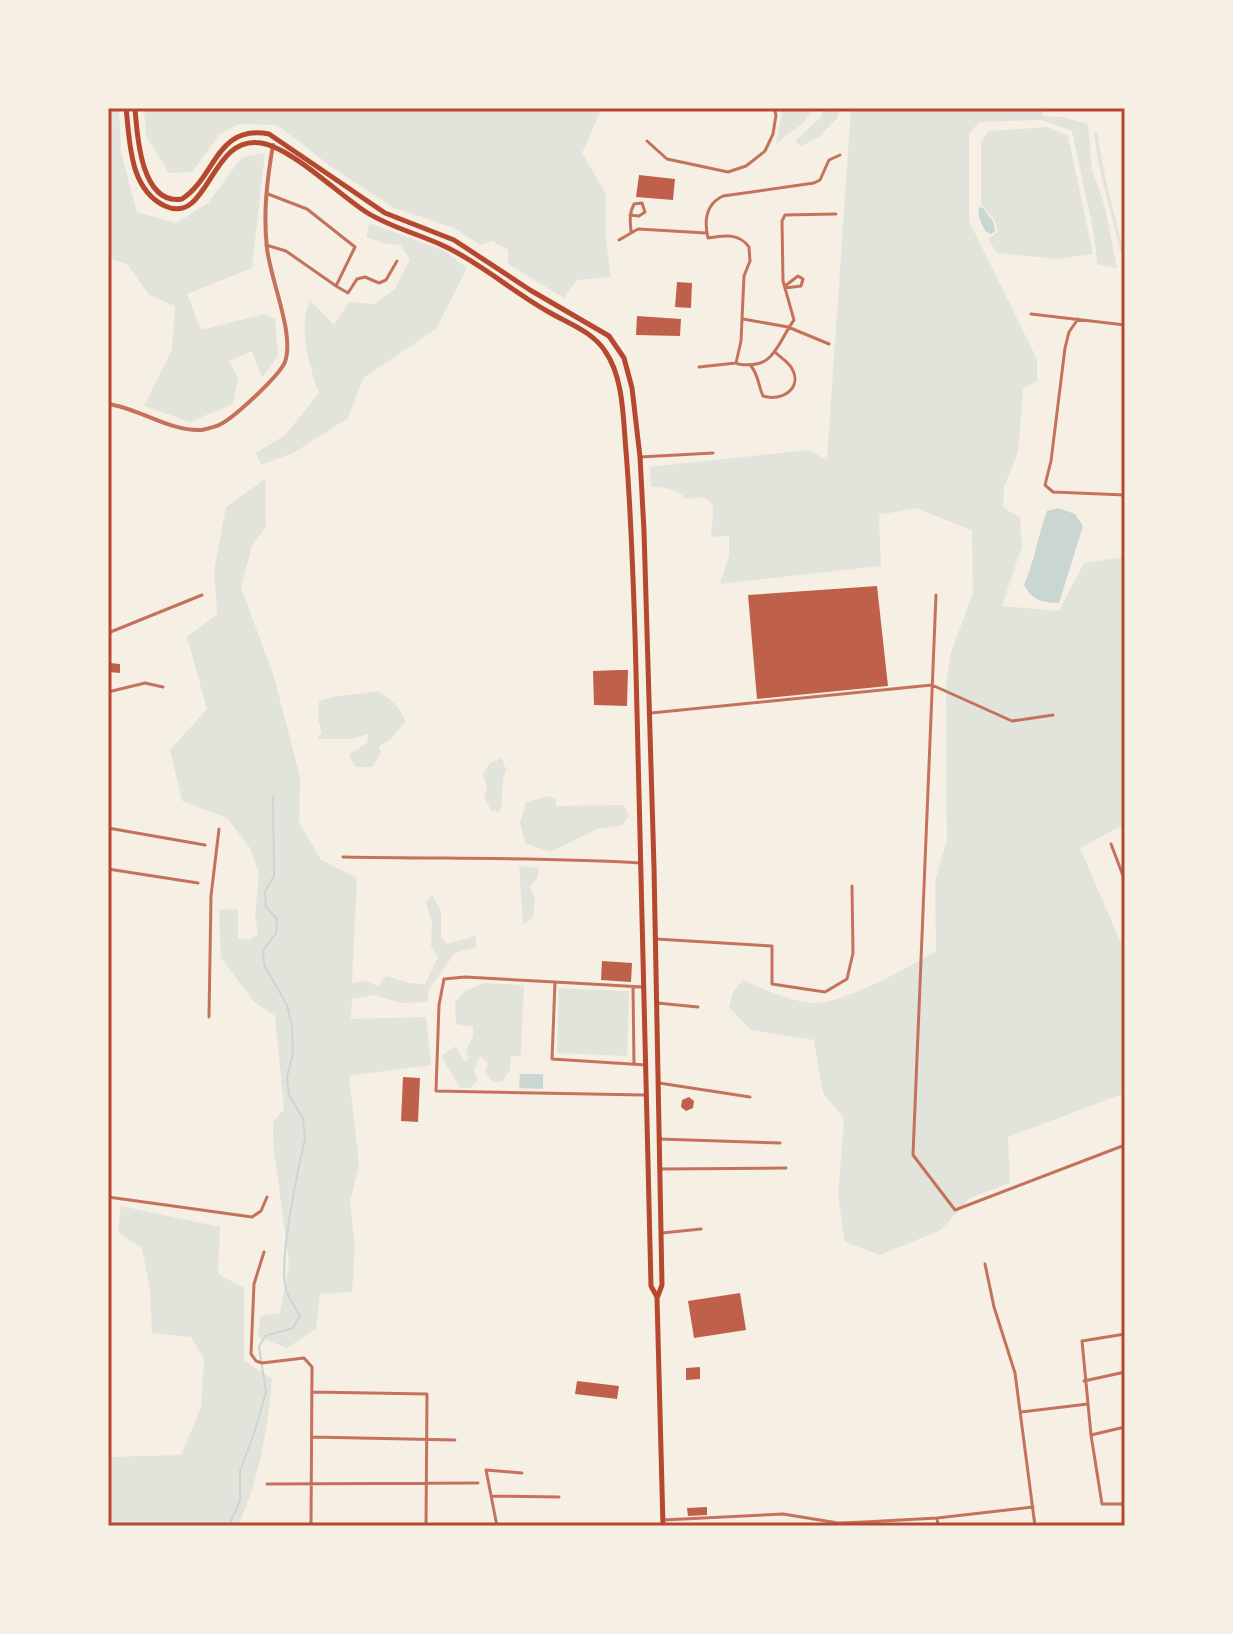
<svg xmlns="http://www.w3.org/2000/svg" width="1233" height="1634" viewBox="0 0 1233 1634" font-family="Georgia,serif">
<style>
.green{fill:#e2e4dc}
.water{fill:#c9d6d2}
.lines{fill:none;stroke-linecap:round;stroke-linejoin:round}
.stream{stroke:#c9d6d2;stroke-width:2}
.building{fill:#bf614a}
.minor{stroke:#c5725c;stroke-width:3}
.tertiary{stroke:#c5725c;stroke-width:4}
.secondary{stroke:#b5482f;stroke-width:5}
.neatline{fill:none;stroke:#b5482f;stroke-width:3}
</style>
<rect width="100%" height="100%" fill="#f6efe4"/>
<path class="green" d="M108 108H119L121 152 137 212 176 223 208 203 242 157 265 153 252 268 187 294 201 330 264 314 275 319 278 356 262 378 252 351 229 361 238 378 233 404 190 422 144 406 172 350 175 306 149 295 127 264 108 258Z
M144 108H602L582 153 606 194 605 233 611 277 577 280 564 298 508 264V250L492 241 480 245 454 228 394 208 333 168 277 125 238 124 219 135 192 172 169 173 146 136Z
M780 108H815L803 123 776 144 782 114Z
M825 108H839L838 117 819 137 801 146 795 141 819 119Z
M851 108H1043V116L1063 117 1088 124 1092 169 1105 207 1117 268 1097 264 1094 234 1072 131 1042 120 979 122 969 134V221L1037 359V381L1023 389 1018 452 1004 487 1003 507 1020 518 1022 546 1002 606 1059 611 1084 563 1125 557V824L1080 848 1125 952V1093L1008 1137 1010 1183 970 1198 941 1230 880 1255 845 1242 838 1197 844 1119 823 1093 814 1040 751 1030 729 1007 733 992 743 980C759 988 802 1006 820 1003 858 996 903 970 936 951L935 881 947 840 946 684 951 652 973 593 972 530 915 508 879 515 881 566 720 584 729 555V536L711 537C711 525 715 516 712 504L703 497 686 499C677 489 664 487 651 487L650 467 809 450 827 460Z
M1047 127 1068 136 1093 254 1056 259 997 253 988 239 998 232 994 219 981 205V141L989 131Z
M1094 132 1098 133C1102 174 1115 213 1124 254H1121C1112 213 1098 174 1094 132Z
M369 223 445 251 467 268 436 329 363 378 348 418 295 452 261 465 256 453 285 435 319 393C309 367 298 326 310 300L334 325 349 302 374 304 395 289 410 259 400 245 383 243 366 237Z
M265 479 266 527 252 546 241 587 274 677 300 777 299 822 321 860 357 878 352 983 365 981 378 986 386 976 410 983 425 984 438 957 431 946 432 924 426 902 432 895 441 911V937L447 944 476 936V947L455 953 429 989 427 1002 400 1003 375 995 352 999 351 1019 426 1017 431 1065 349 1076 359 1164 350 1202 355 1246 352 1292 320 1294 316 1329 287 1348 258 1337 260 1316 280 1313 289 1264 273 1142V1122L284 1109 275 1016 254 1002 221 958 219 910 238 909V938L249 940 258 934 255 916 259 873 250 848 227 818 182 801 170 750 207 709 187 637 217 614 214 570 226 507Z
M377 691C390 699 401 706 405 722L390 740 379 746 381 752 372 767H355L349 754 367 743 368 734 352 739H317L322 732 318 720 319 701C337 694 358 695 377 691Z
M502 758 506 770C500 783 504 798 500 812L491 811 484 795 487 787 483 774 490 763Z
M549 796 556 799V806L624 805 629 816 622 825 597 829 550 852 525 843 520 823 526 802Z
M519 866 539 868 537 878 530 887 535 900 533 918 523 925Z
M484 983 524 985 521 1055 511 1057 510 1070 502 1082H493L485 1071 488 1063 480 1056 474 1071 478 1080 470 1088H460L441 1056 456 1046 464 1062 469 1059 466 1051 473 1036V1027L456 1024 455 1003 465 991Z
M559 988 629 991 627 1056 557 1053Z
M121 1206 220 1227 218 1274 244 1288V1360L272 1379C268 1429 259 1479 238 1526H108V1457L181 1455 201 1407 204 1359 191 1337 152 1333 150 1290 142 1248 118 1232Z"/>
<path class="water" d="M979 207 983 208 993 221 995 231 991 234 986 232C982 224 977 216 979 207Z
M1058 508 1075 514 1083 526 1059 603C1042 603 1032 600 1024 585 1035 560 1038 535 1047 511Z
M520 1074H543V1089L519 1088Z"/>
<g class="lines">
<path class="stream" d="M229 1526 240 1500V1471L255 1431 266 1392 259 1347 265 1336 293 1328 300 1316C296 1307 288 1298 286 1289 278 1262 298 1169 305 1139L303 1119 289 1095 287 1077 293 1053 292 1026 287 1005 264 965 263 950 276 933 277 919 266 907 265 891 274 876 273 796"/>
</g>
<path class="building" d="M639 175 675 179 673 200 636 197Z
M677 282 692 283 691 308 675 307Z
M637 316 681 319 680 336 636 335Z
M877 586 888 686 757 699 748 595Z
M110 663 120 664V673L109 672Z
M619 670H628L627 706 594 705 593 671Z
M602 961 632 963 631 982 601 980Z
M403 1077 420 1078 418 1122 401 1121Z
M689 1097 694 1101 693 1108 686 1111 681 1107 682 1100Z
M740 1293 746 1330 694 1338 688 1301Z
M700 1367V1379L686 1380V1368Z
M577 1381 619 1386 617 1399 575 1394Z
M707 1507V1515L688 1516 687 1508Z"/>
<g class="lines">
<path class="minor" d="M647 141 667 159 728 172 746 166 765 151 773 134 776 115 774 108
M630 215 639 216 645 212 642 203 634 204C629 214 630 220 631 231
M619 240 638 229 706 233
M266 245 286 251 336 286 355 247 307 209 268 194
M336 286 348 293 357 279 365 277 379 283 386 280 397 261
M785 286 798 276 803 279 801 286 785 288
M1031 314 1125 325
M743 319 788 327 829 344
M1078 319 1069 332 1065 348 1051 461 1045 485 1053 492 1125 495
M738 364C775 370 776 345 794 320L783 281 782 221 785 215 836 214
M751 366C759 376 758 385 763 396 782 402 804 388 791 367 787 361 780 357 775 352
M699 367 736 363 741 341 744 276 750 261 749 247C739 233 724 235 708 238 704 221 706 204 723 196L814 183 820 180 829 160 840 155
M640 457 713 453
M936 595 913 1155 955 1210 1125 1145
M108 633 202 595
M108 692 145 683 163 687
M651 713 932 685 1012 721 1053 715
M108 828 205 845
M1111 844 1125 881
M343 857C442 859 542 857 641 863
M108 869 198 883
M656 939 772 946V984L825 992 847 979 853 953 852 886
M555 982 643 987
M633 987 634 1063
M657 1003 698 1007
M209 1017 211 896 219 829
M659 1083 750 1097
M645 1095 436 1091 439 1005 444 979 465 977 555 982 552 1059 646 1065
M659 1139 780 1143
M660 1169 786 1168
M108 1197 252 1217 261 1211 267 1197
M662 1233 701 1229
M264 1252 254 1284 251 1354 256 1361 262 1363 304 1358 312 1367 311 1526
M985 1264 994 1307 1015 1373 1035 1526
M1125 1334 1082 1341 1091 1435 1102 1504H1125
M1084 1381 1125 1372
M312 1392 427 1394 426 1526
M1021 1412 1088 1404
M1091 1435 1125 1427
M312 1437 455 1440
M267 1484 478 1483
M491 1496 559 1497
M937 1518 938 1526
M663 1520 783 1514 838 1523 864 1522 937 1518 1033 1507
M497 1526 486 1470 522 1473"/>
<path class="tertiary" d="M108 404C139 408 170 432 202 430 206 429 215 427 219 425 233 419 279 376 285 362 295 334 270 279 267 248 263 213 267 180 273 145
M108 702V737"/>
<path class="secondary" d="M126 108C130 142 129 189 165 206 209 226 210 134 261 143 292 148 338 194 366 212 391 228 420 234 446 247 482 264 513 292 547 311 567 323 592 331 605 351 624 378 623 419 626 451 631 512 633 573 635 634 641 851 644 1068 651 1286L657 1297
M135 108C137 135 141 206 182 199 216 177 216 124 269 134L385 213 454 240 530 290 609 336 624 358 632 388 640 457 644 531 654 867 662 1285 657 1298 663 1526"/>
</g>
<rect width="1233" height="1634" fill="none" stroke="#f6efe4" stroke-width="220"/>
<rect x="110" y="110" width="1013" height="1414" class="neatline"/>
</svg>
